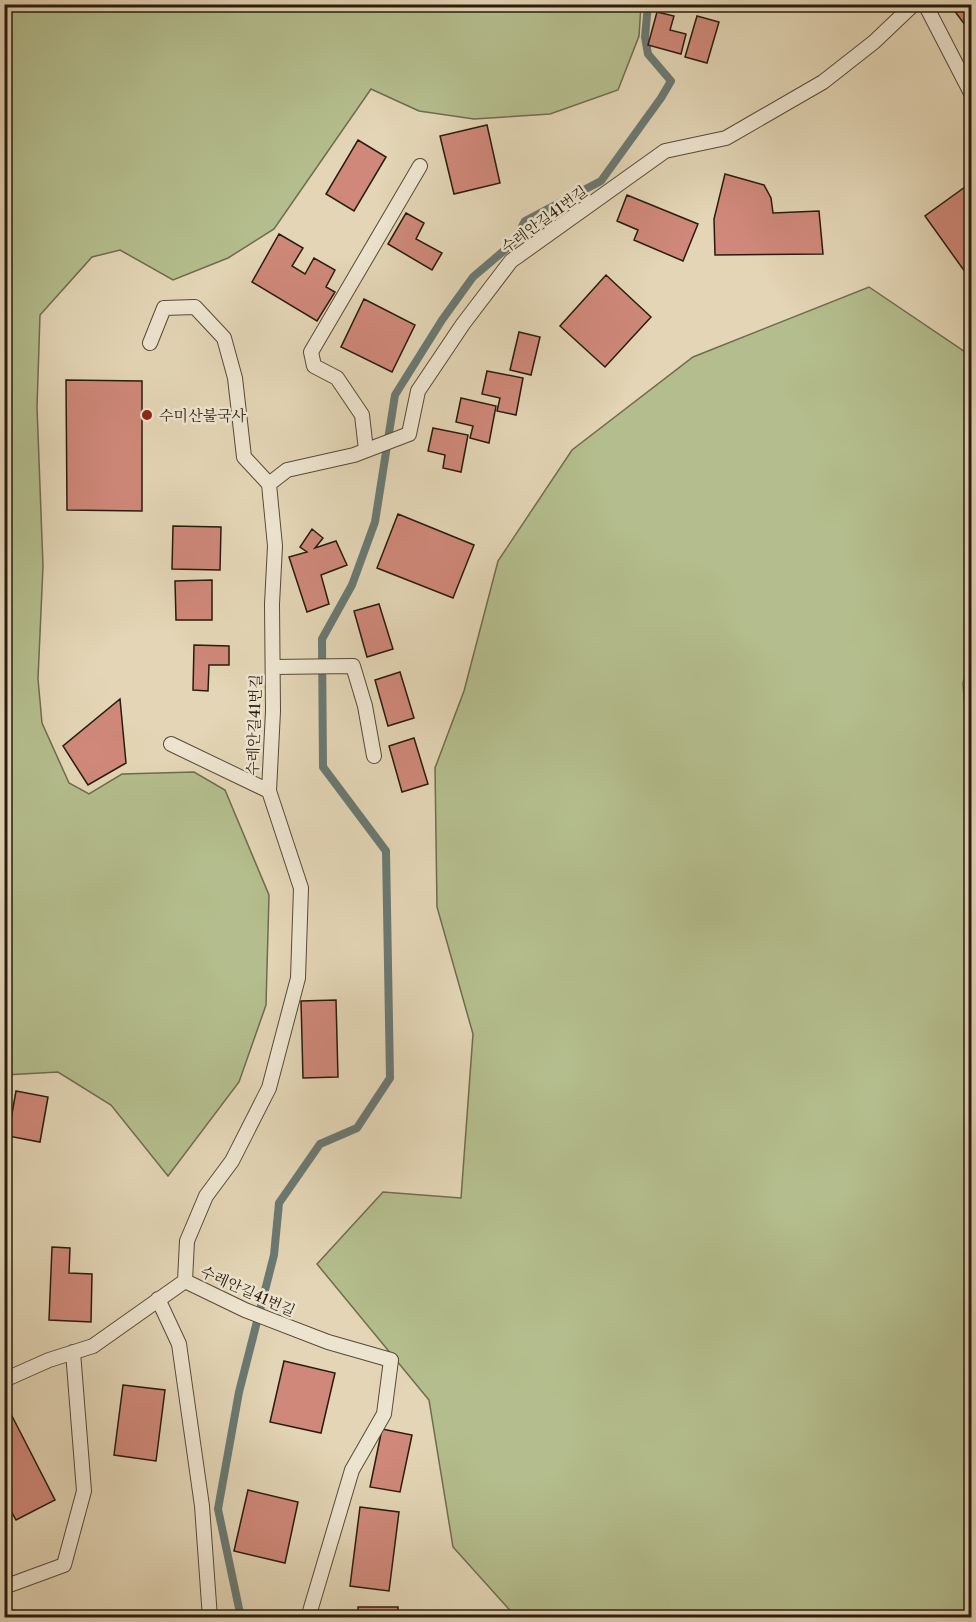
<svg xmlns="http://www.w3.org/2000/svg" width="976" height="1622" viewBox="0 0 976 1622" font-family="'Libre Caslon Text','Noto Serif KR',serif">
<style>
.green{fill:#b4bd8d;stroke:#6e6c4e;stroke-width:1.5}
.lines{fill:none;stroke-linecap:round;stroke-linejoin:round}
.stream{stroke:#6a7972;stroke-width:8}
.building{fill:#cf8879;stroke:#281c0e;stroke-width:1.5}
.lane-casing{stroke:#574a38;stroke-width:16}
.lane{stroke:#ede4cf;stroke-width:14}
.poi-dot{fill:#8f2418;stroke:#ede4cf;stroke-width:2}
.labels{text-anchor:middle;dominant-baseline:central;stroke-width:5;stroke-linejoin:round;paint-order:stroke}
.street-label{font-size:15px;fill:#281c0e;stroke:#ede4cf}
.poi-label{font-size:15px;fill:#281c0e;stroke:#ede4cf;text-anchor:start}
</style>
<rect width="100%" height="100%" fill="#e3d5b5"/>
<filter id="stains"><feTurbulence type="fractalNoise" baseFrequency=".00333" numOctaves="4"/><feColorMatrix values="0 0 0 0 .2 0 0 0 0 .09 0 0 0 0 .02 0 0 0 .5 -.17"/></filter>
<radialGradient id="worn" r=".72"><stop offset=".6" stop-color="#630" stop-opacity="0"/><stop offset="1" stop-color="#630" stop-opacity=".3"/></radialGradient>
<path class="green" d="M5 4 641 5 639 36 618 90 550 114 474 119 419 111 371 89 274 229 228 258 173 280 120 250 92 257 40 315 37 407 43 566 38 679 42 723 69 783 89 794 122 774 194 772 225 790 269 895 266 1005 239 1082 168 1176 111 1105 58 1072 5 1075Z
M869 287 971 356 972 652 963 683 972 808 971 1617H516L453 1547 429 1400 317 1264 383 1192 461 1198 473 1034 437 907 435 768 464 691 498 561 572 450 693 357Z
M4 1216 11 1309 5 1321H4Z"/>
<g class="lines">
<path class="stream" d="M241 1618 218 1509 239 1392 274 1255 279 1203 320 1144 357 1128 390 1078 386 851 323 767 322 639 352 585 375 522 395 395 442 320 473 277 513 243 525 221 601 181 661 98 671 81 648 54 645 37 648 4"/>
</g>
<path class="building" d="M680 4H718L717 9Z
M968 4H972V34L956 13Z
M657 12 674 16 670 30 686 34 681 54 648 45Z
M697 16 719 22 707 63 685 57Z
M487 125 500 183 454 194 440 136Z
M358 140 386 157 354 211 326 194Z
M725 174 764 185 771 198 773 213 819 211 823 254 715 255 714 219Z
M965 187 972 196V273L968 276 925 216Z
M627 195 698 224 683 261 634 240 638 230 617 221Z
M406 213 424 223 416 239 442 253 432 270 388 244Z
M279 234 303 248 292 266 305 274 314 258 335 270 326 287 335 292 317 321 252 282Z
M606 275 651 317 605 367 560 326Z
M364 299 415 325 392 372 341 347Z
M519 332 540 337 531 375 510 370Z
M487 371 523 378 516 415 497 411 500 398 482 394Z
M66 380 142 381V511L67 510Z
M461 398 496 406 489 443 470 438 473 426 456 422Z
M433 428 468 435 461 472 443 468 445 455 428 451Z
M398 514 474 545 453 598 377 568Z
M173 526 221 527 220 570 172 569Z
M312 529 323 538 315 548 336 541 347 565 321 575 329 604 307 612 289 557 307 552 300 547Z
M212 580V620H176L175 581Z
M379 604 393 649 367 657 354 611Z
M194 645 229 646V665H209L208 691 193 690Z
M400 672 414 718 388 726 375 680Z
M120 699 126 763 88 785 63 746Z
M414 738 428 784 402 792 389 746Z
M336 1000 338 1077 303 1078 301 1001Z
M16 1091 48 1097 40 1142 8 1136Z
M52 1247 70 1248 69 1273 92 1274 91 1322 49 1320Z
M284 1361 335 1373 321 1433 270 1422Z
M123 1385 165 1390 156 1461 114 1455Z
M12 1416 55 1500 16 1520 4 1498V1420Z
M382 1429 412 1435 400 1492 370 1487Z
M248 1490 298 1502 285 1563 234 1551Z
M360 1507 399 1512 389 1591 350 1586Z
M358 1607H398V1618H358Z"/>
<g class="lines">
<defs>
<path id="lane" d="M925 4 972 95
M150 343 164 308 195 307 224 338 235 378 244 457 269 484
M366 450 362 415 337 378 314 366 311 352 420 166
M273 667 353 666 365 706 374 756
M171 744 269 791
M158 1299 179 1344 202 1506 210 1618
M4 1380 49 1360 93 1346 185 1281
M4 1587 64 1565 84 1491 73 1352
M308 1618 352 1470 384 1414 391 1360 328 1342 245 1310 185 1281 187 1241 206 1196 232 1161 269 1088 298 978 301 888 269 791 273 711 272 604 275 546 269 484 287 470 354 455 409 434 418 391 463 324 511 261 665 151 726 138 823 82 874 42 914 4"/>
</defs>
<use href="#lane" class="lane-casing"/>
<use href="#lane" class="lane"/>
</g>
<circle class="poi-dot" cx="147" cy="415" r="6"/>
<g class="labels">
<g class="street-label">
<text transform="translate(544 219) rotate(-36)">수레안길41번길</text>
<text transform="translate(254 725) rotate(-88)">수레안길41번길</text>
<text transform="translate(248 1291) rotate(24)">수레안길41번길</text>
</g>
<g class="poi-label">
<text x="159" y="415">수미산불국사</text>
</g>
</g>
<rect width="976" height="1622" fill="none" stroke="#e3d5b5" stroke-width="24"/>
<rect x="6" y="6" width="964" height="1610" fill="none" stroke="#281c0e" stroke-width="3"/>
<rect x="12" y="12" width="952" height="1598" fill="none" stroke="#281c0e" stroke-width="1.5"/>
<rect width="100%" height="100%" filter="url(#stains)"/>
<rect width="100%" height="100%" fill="url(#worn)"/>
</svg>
